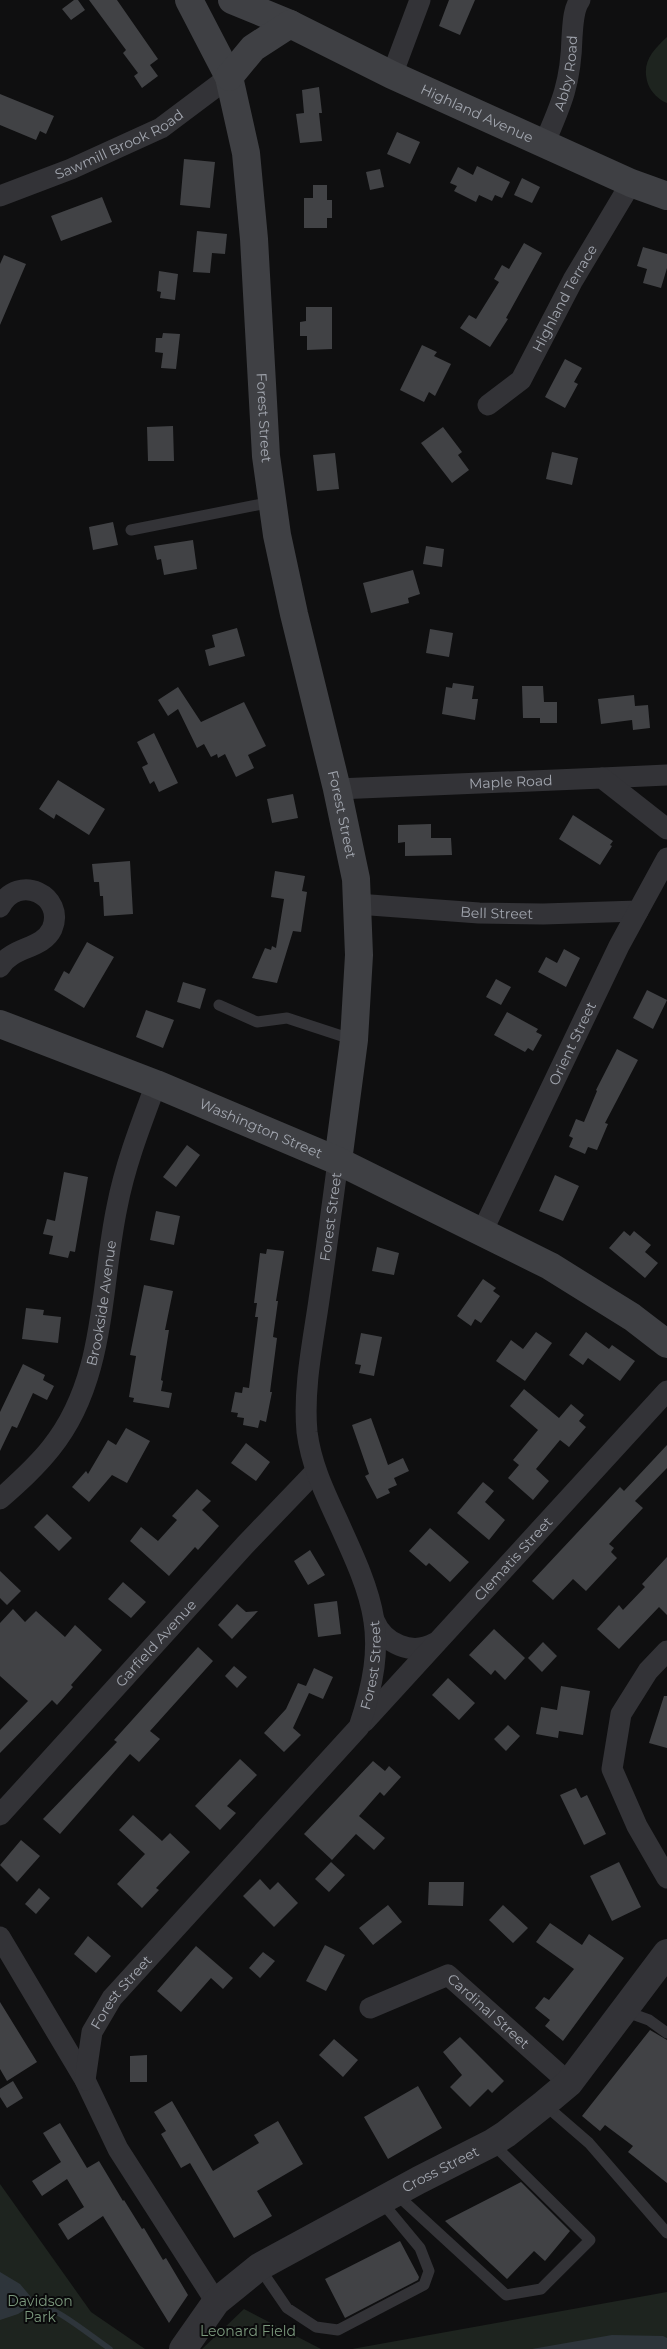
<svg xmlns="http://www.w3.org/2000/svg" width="667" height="2349" viewBox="0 0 667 2349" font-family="Montserrat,sans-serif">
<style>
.green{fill:#1e241f}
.water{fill:#2e353b}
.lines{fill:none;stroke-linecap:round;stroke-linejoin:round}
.stream{stroke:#2e353b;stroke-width:5.5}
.building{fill:#414245}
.service{stroke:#333337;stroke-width:11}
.minor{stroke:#333337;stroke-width:21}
.tertiary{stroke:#333337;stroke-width:28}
.secondary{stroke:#3f4044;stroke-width:28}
.labels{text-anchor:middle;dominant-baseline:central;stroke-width:4;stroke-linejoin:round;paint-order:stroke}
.street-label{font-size:14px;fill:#a2a6af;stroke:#0a0a0b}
.park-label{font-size:14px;fill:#7b987d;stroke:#0a0a0b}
</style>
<rect width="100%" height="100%" fill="#0f0f10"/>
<path class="green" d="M667 37V103C659 100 651 92 648 84 641 63 652 51 667 37Z
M0 2184 91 2312 145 2349H0Z
M667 2292V2349H352Z
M244 2309 321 2349H202Z"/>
<path class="water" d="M0 2272 20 2284 36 2303 18 2314 0 2320Z
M612 2335 663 2336 667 2338V2349H532Z"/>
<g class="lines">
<path class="stream" d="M29 2301C56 2306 88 2334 110 2349"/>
</g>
<path class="building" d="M74 0H78L85 10 71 20 62 9Z
M89 0H117L158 59 150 65 158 76 142 88 134 76 138 73 123 53 126 50Z
M449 0H475L460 35 439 26Z
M319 87 322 113H319L322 141 300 143 296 114 304 113 302 90Z
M0 94 54 116 46 134 40 131 36 140 0 125Z
M397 132 420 142 410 164 387 154Z
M184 159 215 162 210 208 180 205Z
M477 166 510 182 502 198 495 195 492 201 479 195 476 202 454 191 457 186 450 183 458 167 473 175Z
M380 169 384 187 370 190 366 172Z
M522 178 540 187 532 203 514 195Z
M313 185H327V200H332V218H327V228H304V198H313Z
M102 197 112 222 61 241 51 216Z
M197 231 227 234 225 254 212 253 210 273 193 272Z
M524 243 542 253 506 318 508 319 490 347 460 328 469 315 476 319 499 282 494 279 502 265 509 269Z
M643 247 667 254V268L661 288 643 283 647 269 637 266Z
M4 255 26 264 0 325V264Z
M159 271 178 274 175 300 160 298 161 292 157 291Z
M306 307H332V349L307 350V336H300V322L306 321Z
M163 333 180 334 176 369 161 368 163 353 155 352 156 338H162Z
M422 345 437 352 434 356 451 364 435 396 429 392 424 402 400 390Z
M565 359 582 368 574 382 578 384 565 408 545 397Z
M173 426 174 461H148L147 427Z
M443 427 462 452 458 455 469 470 452 483 421 443Z
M552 452 578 458 572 485 546 479Z
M335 453 339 489 317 491 313 455Z
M113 522 118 545 93 550 89 527Z
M193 540 197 569 164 575 161 559 157 560 154 546Z
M426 546 444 549 442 567 423 564Z
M413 570 420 594 408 598 409 603 371 613 363 583Z
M237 628 245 656 209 666 205 650 215 647 212 635Z
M430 629 453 633 449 657 426 653Z
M453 683 474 686 472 699H478L475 720 442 714 446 687 452 688Z
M522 686H543L544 702H557V723H540V718H523Z
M178 687 201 722 244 702 266 746 248 755 254 768 236 777 225 754 218 758 217 754 211 757 204 744 197 748 178 709 168 716 158 700Z
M634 695 635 706 648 705 650 728 633 730 632 720 601 724 598 699Z
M154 733 178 783 159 792 154 781 150 784 142 767 148 764 137 742Z
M58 780 105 809 89 835 56 814 54 819 39 809Z
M293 794 298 818 272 823 267 799Z
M573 815 613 841 610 845 612 846 600 865 559 839Z
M431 824V838H451L452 855 405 856V842L398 843V825Z
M130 861 133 914 104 916 103 896H100L99 882H94L92 864Z
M275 871 305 876 302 891 307 892 301 932 293 931 277 983 252 978 265 948 271 950 272 946 276 948 284 899 271 897Z
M87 942 114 957 84 1008 54 990 64 971 69 974Z
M564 949 580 958 566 987 538 972 546 957 557 963Z
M496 979 511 987 501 1005 486 997Z
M183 982 206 989 200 1009 177 1002Z
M647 990 667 1000 653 1029 633 1018Z
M146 1010 174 1020 163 1048 136 1037Z
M507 1012 538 1029 536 1032 542 1035 533 1051 528 1048 525 1052 494 1035Z
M617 1049 638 1060 605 1123 608 1124 597 1150 588 1147 585 1154 569 1147 573 1138 569 1136 576 1119 584 1122 597 1091 596 1090Z
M187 1145 200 1155 176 1187 163 1177Z
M64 1172 88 1177 75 1252 70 1251 68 1258 49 1254 53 1236 43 1234 47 1219 55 1221Z
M555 1175 579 1186 563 1221 539 1211Z
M156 1211 180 1216 174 1245 150 1240Z
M624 1231 630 1236 634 1231 651 1245 645 1252 658 1263 645 1278 609 1248Z
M377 1247 399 1253 394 1275 372 1271Z
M267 1249 284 1251 276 1301H278L273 1337 277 1338 270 1392H272L266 1422 260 1420 258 1428 243 1425 244 1418 237 1417 238 1413 231 1412 235 1392 242 1393 243 1387 249 1388 258 1317H255L257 1303H254L260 1253 266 1254Z
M483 1279 496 1288 493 1291 500 1296 481 1323 475 1319 471 1326 457 1316Z
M144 1285 173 1291 165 1330H169L161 1380 163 1381 161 1391 172 1393 169 1408 133 1402 134 1398 129 1397 136 1356 130 1355Z
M26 1308 44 1310 43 1315 61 1317 58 1343 22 1339Z
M536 1332 552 1343 525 1381 496 1361 511 1340 523 1349Z
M586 1332 609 1349 612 1345 635 1361 620 1381 588 1358 583 1365 569 1355Z
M361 1333 382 1337 374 1376 359 1373 361 1365 355 1364Z
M23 1364 45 1375 43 1380 54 1386 47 1400 33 1393 17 1428 12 1426 0 1451V1412Z
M524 1389 559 1418 571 1404 584 1415 579 1421 586 1427 569 1447 560 1440 536 1469 549 1481 533 1500 508 1478 519 1465 513 1460 538 1430 510 1406Z
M371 1418 388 1465 403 1458 409 1471 394 1478 397 1485 388 1489 390 1493 377 1499 365 1476 369 1474 352 1425Z
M126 1428 150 1441 127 1483 112 1475 89 1502 72 1487 86 1471 88 1474 108 1440 116 1445Z
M246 1443 270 1462 256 1481 231 1463Z
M667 1445V1468L635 1501 643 1508 609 1544 614 1548 611 1552 617 1558 586 1591 573 1579 553 1600 532 1581 620 1487 624 1491Z
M483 1482 494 1491 485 1502 505 1520 489 1540 457 1513Z
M197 1489 211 1501 202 1510 219 1526 198 1550 195 1547 169 1576 130 1541 141 1527 158 1541 177 1520 172 1516Z
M47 1514 72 1538 59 1551 34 1527Z
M430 1528 469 1562 450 1582 429 1563 426 1566 409 1551Z
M310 1550 325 1575 308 1585 294 1561Z
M667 1557V1615L659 1607 619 1649 597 1629 619 1605 623 1610 645 1587 642 1584Z
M0 1571 21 1591 7 1605 0 1598Z
M123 1582 146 1602 131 1618 108 1599Z
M337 1601 341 1634 318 1637 314 1604Z
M237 1604 246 1612 258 1611 232 1639 218 1625Z
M13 1609 25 1622 36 1611 65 1637 75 1625 102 1650 71 1685 73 1687 57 1705 52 1700 0 1753V1730L28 1701 0 1676V1623Z
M494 1629 525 1658 505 1680 495 1670 491 1675 469 1655Z
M543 1642 557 1656 542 1672 528 1658Z
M198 1647 213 1661 150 1731 160 1739 139 1762 130 1754 60 1834 43 1819 117 1742 114 1740Z
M234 1666 247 1677 237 1688 225 1676Z
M314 1668 333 1677 323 1699 309 1693 293 1728 301 1735 284 1752 264 1733 286 1709 298 1683 306 1686Z
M448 1678 475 1703 459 1720 432 1695Z
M561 1686 590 1691 583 1735 559 1731 558 1738 536 1734 541 1707 557 1710Z
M664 1696H667V1748L649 1743Z
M508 1725 520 1736 506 1751 494 1739Z
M240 1759 257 1775 227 1806 236 1813 220 1830 195 1806Z
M373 1761 385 1771 389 1766 401 1777 384 1796 380 1792 359 1816 385 1838 374 1850 356 1834 332 1860 304 1834Z
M576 1788 581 1798 587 1795 606 1834 584 1845 560 1795Z
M133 1815 162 1841 170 1833 190 1852 156 1888 159 1890 142 1908 117 1884 145 1854 119 1830Z
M21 1840 40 1856 17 1882 0 1865Z
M331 1862 345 1875 329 1892 315 1879Z
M619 1862 641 1907 612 1921 590 1876Z
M260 1879 270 1890 278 1882 298 1903 274 1927 243 1896Z
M429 1882H464L463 1906 428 1905Z
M39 1888 50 1898 36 1914 25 1904Z
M388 1905 402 1922 373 1945 359 1928Z
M503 1905 528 1928 513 1943 489 1920Z
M550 1923 582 1945 589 1934 624 1958 563 2041 545 2026 550 2020 535 2008 544 1997 549 2000 574 1969 536 1942Z
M88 1936 111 1956 96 1973 74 1954Z
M325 1945 345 1955 326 1991 306 1981Z
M196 1946 233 1978 223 1989 211 1978 181 2012 157 1991Z
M263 1952 275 1961 260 1978 249 1968Z
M0 2002 37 2062 7 2081 0 2069Z
M650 2030 667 2040V2183L628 2152 633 2146 605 2125 600 2131 582 2116Z
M460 2037 504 2081 492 2093 488 2089 470 2107 450 2087 462 2075 443 2052Z
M334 2039 358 2060 343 2077 319 2055Z
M147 2055V2082H130V2056Z
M13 2081 23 2098 7 2108 0 2097V2089Z
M418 2086 442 2128 388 2159 364 2117Z
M172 2101 213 2171 259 2143 254 2135 278 2121 303 2164 257 2191 272 2216 234 2238 190 2163 181 2168 161 2134 166 2131 154 2112Z
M60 2123 87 2168 99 2161 123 2201 124 2200 142 2229 144 2228 163 2260 166 2258 188 2295 169 2323 103 2216 68 2240 58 2224 84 2207 67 2179 42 2196 32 2181 61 2162 43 2133Z
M521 2182 570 2231 545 2261 534 2251 507 2279 445 2221Z
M400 2241 419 2277 418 2280 345 2318 325 2279Z"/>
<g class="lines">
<path class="service" d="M131 530 272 502
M219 1005 257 1022 287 1018 354 1040
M624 2011 649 2020 667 2033
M544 2104 589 2143 667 2233
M395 2193 506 2295 541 2289 590 2240 492 2143
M259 2267 287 2308 316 2327 338 2330 424 2285 429 2271 420 2248 381 2201"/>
<g class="minor">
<path d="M392 75 420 0"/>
<path id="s1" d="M544 144C562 103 571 82 572 37 573 25 573 9 580 0"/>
<path id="s2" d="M0 196 71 169 161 128 229 77"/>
<path id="s3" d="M488 405 521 380 573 280 631 183"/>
<path d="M602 778 667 775"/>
<path id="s4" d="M337 789 602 778 667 829"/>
<path id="s5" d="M357 904 479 913 543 914 638 911"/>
<path d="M0 907C18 872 66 896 52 929 42 950 12 946 0 967"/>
<path id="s6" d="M482 1232 619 946 667 858"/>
<path id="s7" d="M0 1499C18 1483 36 1467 51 1448 106 1380 100 1288 117 1207 125 1165 141 1124 156 1084"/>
<path d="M374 1620C384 1644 412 1656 435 1643"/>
<path d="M667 1651 648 1671 621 1714 612 1769 637 1826 667 1878"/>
<path id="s8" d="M364 1722 667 1391"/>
<path id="s9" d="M0 1815 245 1545 315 1472"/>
<path d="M0 1937 85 2080 118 2149 216 2302"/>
<path id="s10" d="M370 2008 448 1975 569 2083"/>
<path id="s11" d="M85 2080 92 2032 112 1998 359 1727C390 1635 375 1602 336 1517 323 1489 311 1463 307 1432 303 1388 313 1342 319 1300 326 1253 332 1207 338 1161"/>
</g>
<path class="tertiary" id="s12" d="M183 2349 216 2302 259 2267 419 2180 492 2143 506 2134 544 2104 569 2083 667 1953"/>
<g class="secondary">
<path id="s13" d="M189 0 229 77 246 153 254 239 266 456 277 535 294 614 337 789 356 879 359 955 354 1040 338 1161"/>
<path d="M232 0 290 24"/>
<path id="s14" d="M229 77 253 48 290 24 392 75 631 183 667 196"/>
<path id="s15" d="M0 1024 156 1084 338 1161 550 1266 632 1317 667 1344"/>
</g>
</g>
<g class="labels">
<g class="street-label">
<text stroke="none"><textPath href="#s1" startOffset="75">Abby Road</textPath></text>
<text stroke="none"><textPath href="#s14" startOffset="289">Highland Avenue</textPath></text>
<text stroke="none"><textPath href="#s2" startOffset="130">Sawmill Brook Road</textPath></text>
<text stroke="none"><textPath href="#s3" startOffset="134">Highland Terrace</textPath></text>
<text stroke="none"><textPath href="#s13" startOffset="430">Forest Street</textPath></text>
<text stroke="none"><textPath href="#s4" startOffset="174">Maple Road</textPath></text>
<text stroke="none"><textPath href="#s13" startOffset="835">Forest Street</textPath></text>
<text stroke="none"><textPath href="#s5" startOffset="140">Bell Street</textPath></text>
<text stroke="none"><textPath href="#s6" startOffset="209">Orient Street</textPath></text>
<text stroke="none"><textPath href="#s15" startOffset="281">Washington Street</textPath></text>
<text stroke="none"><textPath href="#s11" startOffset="981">Forest Street</textPath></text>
<text stroke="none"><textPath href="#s7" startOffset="228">Brookside Avenue</textPath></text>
<text stroke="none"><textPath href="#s8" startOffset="221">Clematis Street</textPath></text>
<text stroke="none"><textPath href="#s9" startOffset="232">Garfield Avenue</textPath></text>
<text stroke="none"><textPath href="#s11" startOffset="518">Forest Street</textPath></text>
<text stroke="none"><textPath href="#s11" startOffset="98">Forest Street</textPath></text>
<text stroke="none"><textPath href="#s10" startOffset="139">Cardinal Street</textPath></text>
<text stroke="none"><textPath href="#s12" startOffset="319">Cross Street</textPath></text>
</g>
<g class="park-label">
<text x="40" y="2301">Davidson<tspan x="40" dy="16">Park</tspan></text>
<text x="248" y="2331">Leonard Field</text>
</g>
</g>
</svg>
